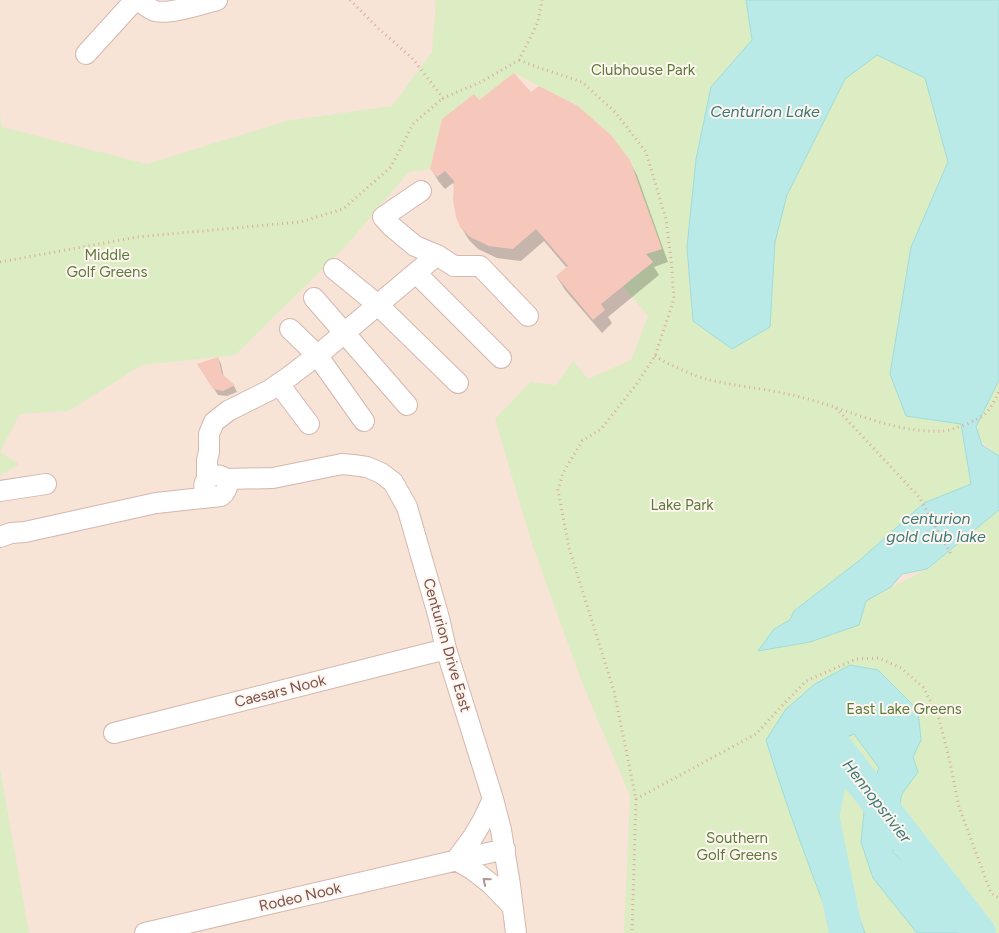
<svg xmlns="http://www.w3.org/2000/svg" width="999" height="933" viewBox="0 0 999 933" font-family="Figtree,sans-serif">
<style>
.residential{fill:#f8e3d7}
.green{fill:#ddedc3}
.water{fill:#b9eae7;stroke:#9eddda}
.shadow{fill:#0003}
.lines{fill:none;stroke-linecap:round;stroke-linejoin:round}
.river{stroke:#b9eae7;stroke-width:34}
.building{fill:#f6c8bc}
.minor-casing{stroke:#d4b7ae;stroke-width:22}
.path{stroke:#dbaa9e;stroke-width:3;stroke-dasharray:1 4;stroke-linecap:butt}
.minor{stroke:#fff;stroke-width:20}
.oneway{stroke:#af9691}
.labels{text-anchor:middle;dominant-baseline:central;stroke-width:4;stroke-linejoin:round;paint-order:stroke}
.park-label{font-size:15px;fill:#5b7b3c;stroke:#fff5ef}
.street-label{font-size:15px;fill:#7a5048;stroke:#fff5ef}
.water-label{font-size:16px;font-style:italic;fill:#387977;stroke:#fff5ef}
</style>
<rect width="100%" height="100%" fill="#fef0e7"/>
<path class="residential" d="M0 0H999V933H0Z"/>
<path class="green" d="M436 0H746L752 40 711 87 770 327 775 242 787 195 845 79 877 55 925 78 948 162 911 247 905 287 999 366V456L962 425 971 484 924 503 860 560 794 611 790 620 774 629 866 601 927 569 999 510V933H624L630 796 583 685 532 544 495 419 530 382 556 385 573 361 588 379 631 360 648 316 623 286 652 262 646 254 661 249 630 160 611 135 578 106 514 73 479 100 442 119 430 169 409 172 345 247 235 355 142 365 69 411 20 414 0 452 19 464 0 476V115L2 127 147 164 286 121 392 106 432 52Z
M0 768 29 933H0Z"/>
<path class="water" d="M746 0H999V380L976 427 982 445 999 456V510L927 569 902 574 891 587 866 601 859 625 810 642 758 651 774 629 790 620 794 611 860 560 924 503 971 484 961 424 906 416 890 374 911 247 948 162 925 78 877 55 845 79 787 195 775 242 770 327 732 349 693 321 687 247 696 159 711 87 752 40Z
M850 665 878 670 918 710 921 740 913 757 918 772 902 794 898 813 893 852 918 876 941 893 966 906 985 933H917L873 878 861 842 865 802 879 768 854 734 833 743 822 816 865 933H835C810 870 786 805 766 740L786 709 815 684Z"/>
<path class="shadow" d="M531 93 629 161 637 175 668 262 654 267 659 275 608 317 612 323 602 333 565 290 557 277 567 268 544 241 521 261 497 258 478 249 469 240 461 227 455 186 453 183 445 189 439 182 431 169 479 102Z
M218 358 221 364 224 378 234 386 237 392 227 396 218 395 199 365Z"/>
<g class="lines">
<path class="river" d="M846 933 822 816 836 748 979 933"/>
</g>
<path class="building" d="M514 73 531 92 539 86 578 106 611 135 630 160 662 249 646 254 653 262 601 304 605 310 593 320 556 276 568 266 536 229 513 249 489 246 470 237 460 227 456 217 453 201 454 181 445 171 437 177 430 169 442 119 474 94 479 100Z
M218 357 222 374 235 385 223 391 213 389 197 364Z"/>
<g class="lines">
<defs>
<path id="minor" d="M139 0C143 4 149 9 155 11 169 15 202 4 217 0
M86 54 135 0
M421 191 383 217 390 225 415 246 437 255 454 266H480L528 316
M334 269 378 305 458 383
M416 273 501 358
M314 298 407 405
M290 329 317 355 364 421
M279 384 309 424
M225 479 273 478 342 464 353 465 367 467 381 473 393 482 407 507 439 618 446 649 493 799 501 830 510 885 516 933
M207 480V460L209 452V434L214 422 228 411 270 390 290 376 324 350 437 255
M0 491 46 484
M0 537 11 533 25 532 156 503 221 496C225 493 228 488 227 483 221 465 191 482 211 497
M114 733 446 649
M493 799 483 820 473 837 456 860 473 870 491 884 513 907
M145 933 505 849"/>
</defs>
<use href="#minor" class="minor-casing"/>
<path class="path" d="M350 0 378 28 412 58 443 98 481 82 519 60 538 22 542 0
M519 60 537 67 582 82 615 112 646 152 666 219 671 259 674 299 655 356 636 385 601 429 582 441 563 473 558 490 569 548 614 691 636 799 632 933
M0 262 137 237 300 222 343 209 391 167 413 124 443 98
M655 356C669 365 694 376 710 380 740 387 770 389 800 397 846 408 894 434 943 431 951 431 979 420 985 414 991 408 995 400 999 392
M836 408 919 497 952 556
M636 799 756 734 777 711 806 681 856 659 879 658 901 668 923 687 938 715 949 758 959 807 991 893 999 898"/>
<use href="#minor" class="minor"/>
</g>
<defs><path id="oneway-chevron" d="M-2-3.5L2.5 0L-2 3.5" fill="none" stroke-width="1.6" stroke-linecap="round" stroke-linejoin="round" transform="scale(1.25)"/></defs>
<use class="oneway" href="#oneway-chevron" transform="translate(486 881) rotate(-140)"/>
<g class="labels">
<g class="park-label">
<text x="643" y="70">Clubhouse Park</text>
<text x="107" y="255">Middle<tspan x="107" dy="17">Golf Greens</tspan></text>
<text x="682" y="505">Lake Park</text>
<text x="904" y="709">East Lake Greens</text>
<text x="737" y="838">Southern<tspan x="737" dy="17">Golf Greens</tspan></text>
</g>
<g class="street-label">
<text transform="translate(447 645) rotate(74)">Centurion Drive East</text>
<text transform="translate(280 691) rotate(-14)">Caesars Nook</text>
<text transform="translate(300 897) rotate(-13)">Rodeo Nook</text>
</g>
<g class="water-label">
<text x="765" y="111">Centurion Lake</text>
<text x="936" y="518">centurion<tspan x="936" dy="18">gold club lake</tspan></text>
<text transform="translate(877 801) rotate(52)">Hennopsrivier</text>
</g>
</g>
</svg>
